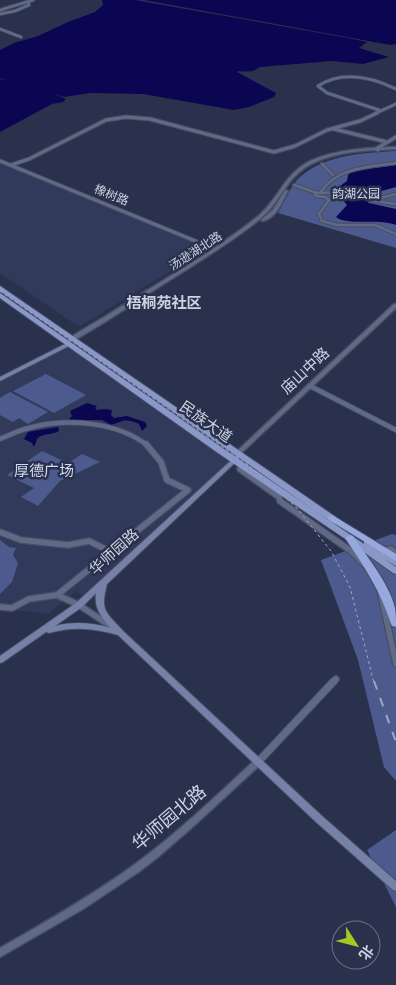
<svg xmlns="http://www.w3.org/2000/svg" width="396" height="985" viewBox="0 0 396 985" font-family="Overpass,'Noto Sans SC',sans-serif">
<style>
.built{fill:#313a5b}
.green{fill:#4c5a8e}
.water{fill:#0b0652}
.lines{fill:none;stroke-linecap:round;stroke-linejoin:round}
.pedestrian-casing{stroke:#474d63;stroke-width:4.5}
.minor-far4-casing{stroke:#474d63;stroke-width:4}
.minor-far3-casing{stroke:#474d63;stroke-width:5}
.minor-far2-casing{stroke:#474d63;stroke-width:6}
.minor-far1-casing{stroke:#474d63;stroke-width:8}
.minor-casing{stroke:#474d63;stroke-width:9}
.tertiary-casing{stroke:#474d63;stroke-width:3}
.secondary-casing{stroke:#474d63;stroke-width:2}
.primary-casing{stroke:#474d63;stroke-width:2}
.trunk-casing{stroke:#474d63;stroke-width:2}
.pedestrian{stroke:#606a87;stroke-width:2.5}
.minor-far4{stroke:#606a87;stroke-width:2.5}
.minor-far3{stroke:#606a87;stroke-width:3}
.minor-far2{stroke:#606a87;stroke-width:4.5}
.minor-far1{stroke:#606a87;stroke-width:5.5}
.minor{stroke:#606a87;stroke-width:7}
.tertiary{fill:#606a87;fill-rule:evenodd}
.secondary{fill:#7581a7;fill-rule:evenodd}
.primary{fill:#8998c8;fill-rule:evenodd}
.trunk{fill:#97a8de;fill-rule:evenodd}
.rail-far1{stroke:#a1a7bb;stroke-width:1;stroke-dasharray:3 3;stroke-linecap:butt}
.rail{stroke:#a1a7bb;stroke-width:2;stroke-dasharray:9 9;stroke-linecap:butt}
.labels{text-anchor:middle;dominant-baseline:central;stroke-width:5;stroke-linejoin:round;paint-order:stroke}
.far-park-label{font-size:12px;fill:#d3daf0;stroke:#2a314c}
.far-street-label{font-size:12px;fill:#ccd1e2;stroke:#2a314c}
.far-quarter-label{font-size:15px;font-weight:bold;fill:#ccd1e2;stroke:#2a314c}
.street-label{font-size:15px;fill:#ccd1e2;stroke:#2a314c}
.park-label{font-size:15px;fill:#d3daf0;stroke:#2a314c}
.near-street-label{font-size:18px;fill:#ccd1e2;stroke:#2a314c}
</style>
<rect width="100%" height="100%" fill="#2a314c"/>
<path class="built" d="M0 163 202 246 204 250 79 327 0 273Z
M69 347 229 462 151 535 83 596 76 591 48 614 0 608V382Z"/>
<path class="green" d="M396 151V248L278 213C285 201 291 185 300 177 327 154 363 153 396 151Z
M46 374 86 395 54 413 13 391Z
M10 392 48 412 28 424 19 418 13 422 0 415V398Z
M42 451 68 463 82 454 100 462 60 481 38 506 21 497 34 488 7 475Z
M392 534 396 535V781L384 767 358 660 321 560Z
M0 540 9 547 16 548 13 555 18 563 12 582 0 594Z
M396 830V907L367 850Z"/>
<path class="water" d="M102 0H135L348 38 367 42 359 48 389 57 363 64 332 61 260 67C253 72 248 72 239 71L237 72 276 93 274 97 249 107 234 110 143 94 91 93 64 97 52 93 66 99 63 102 52 104 0 132V79L9 81 0 78V50L14 43 38 36 68 22 95 12 103 5Z
M144 0H396V44L390 45Z
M396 165V187L371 194 365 199 369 203 396 209V225C379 218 347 226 336 217L347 205 342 199 333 194V191L347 181 348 175 353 171Z
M87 403 97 406 95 408 97 410 104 409 112 410 111 415 114 418 127 416 145 422 147 426 142 431 139 424C123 418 125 421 111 425L102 420H70L69 419 72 416 70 411Z
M58 427 59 431C53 435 42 433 37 439 36 441 36 444 34 447L32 443 24 439 28 432Z"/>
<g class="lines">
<defs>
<path id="pedestrian" d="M322 164 333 175
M294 185 317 193 355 192 374 198
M317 193 315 194 316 196 325 197 329 200 319 214 322 221 337 225H375L396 234
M320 193C337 167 368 167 396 163
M381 198 396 194
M381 201V198L373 199 375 201 396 204"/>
<path id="minor-far4" d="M0 10 33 0
M0 14 15 11 29 5 28 2
M0 29 21 37
M379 110 327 93 318 86C343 70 371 77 396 89
M374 114 396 104"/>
<path id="minor-far3" d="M334 129 387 142
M378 150 376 149 396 137
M0 161 215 249
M11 165 29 159 106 120 126 117 150 119 274 152 295 146 327 130 360 121 377 113"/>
<path id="minor-far2" d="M310 386 396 430
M0 439C10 435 19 430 29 428 66 418 117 421 148 446"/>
<path id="minor-far1" d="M240 469 279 497 280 501 351 551 364 564
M0 532 21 540 68 545 89 541 111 552
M384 550 391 549 396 553
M57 595 79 605 112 627
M381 595 396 664
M0 607 12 608 29 599 57 595 188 490 167 480 161 462 146 444
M332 683 336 679"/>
<path id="minor" d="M258 762 334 681"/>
<path id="tertiary" d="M396 147V149C367 150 337 151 311 164 285 178 281 202 260 219 230 243 197 263 165 283 134 303 102 325 69 343H65L64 342C76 333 93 324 106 316 156 284 209 255 256 218 278 201 283 175 310 161 337 149 367 148 396 147Z
M285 190 288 191C282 202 276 219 262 221V219L273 210Z
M394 304H396V308L237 457H233L232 456 233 455Z
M258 759 261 760 262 762 261 764 197 823 158 857 140 871 83 909 0 957V948C46 922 91 896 134 865 177 834 216 796 255 760Z"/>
<path id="secondary" d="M69 342 72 344 71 345 0 381V377Z
M240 453 242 454 243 455 242 456 107 584C100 611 105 611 123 631L322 816 396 881V891L393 890 316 822 118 635C94 628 73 626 49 633L46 632 3 662 0 663V656L76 603 238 454ZM96 593C94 608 101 617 111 628 92 623 74 621 55 626L82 607Z"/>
<path id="primary" d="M0 286 340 520 341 522 340 524H334L0 291Z
M0 293 224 449 364 544V541H370L396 559V566L385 559 396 567V574L393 573 347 540 218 453 0 298Z"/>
<path id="trunk" d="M332 515 396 554V561L329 520 328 518 329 516Z
M350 535 353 536C367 557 389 583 395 608 396 614 396 621 396 627L392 626 391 624C381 592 364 566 345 538Z"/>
</defs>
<use href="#pedestrian" class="pedestrian-casing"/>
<use href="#minor-far4" class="minor-far4-casing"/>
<use href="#minor-far3" class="minor-far3-casing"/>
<use href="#minor-far2" class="minor-far2-casing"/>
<use href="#minor-far1" class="minor-far1-casing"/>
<use href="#minor" class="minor-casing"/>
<use href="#tertiary" class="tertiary-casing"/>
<use href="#secondary" class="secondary-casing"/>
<use href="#primary" class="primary-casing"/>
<use href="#trunk" class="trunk-casing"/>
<use href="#pedestrian" class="pedestrian"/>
<use href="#minor-far4" class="minor-far4"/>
<use href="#minor-far3" class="minor-far3"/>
<use href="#minor-far2" class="minor-far2"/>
<use href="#minor-far1" class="minor-far1"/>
<use href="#minor" class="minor"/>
<use href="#tertiary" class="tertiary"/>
<use href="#secondary" class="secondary"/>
<use href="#primary" class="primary"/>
<use href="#trunk" class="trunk"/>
<path class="rail-far1" d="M0 291 247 464 296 507 331 551 350 587 374 683"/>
<path class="rail" d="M374 681 396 742"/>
</g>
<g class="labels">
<g class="far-park-label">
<text x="356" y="195">韵湖公园</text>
</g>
<g class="far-street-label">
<text transform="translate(111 196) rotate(22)">橡树路</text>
<text transform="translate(196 252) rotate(-33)">汤逊湖北路</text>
</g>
<g class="far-quarter-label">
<text x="164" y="304">梧桐苑社区</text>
</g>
<g class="street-label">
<text transform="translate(306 372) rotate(-43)">庙山中路</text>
<text transform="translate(205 423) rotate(35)">民族大道</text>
<text transform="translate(115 553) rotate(-42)">华师园路</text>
</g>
<g class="park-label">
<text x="44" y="472">厚德广场</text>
</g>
<g class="near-street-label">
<text transform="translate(170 819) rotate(-40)">华师园北路</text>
</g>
</g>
<g transform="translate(356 945) rotate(126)"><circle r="24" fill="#2a314c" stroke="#6b7188"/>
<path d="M0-4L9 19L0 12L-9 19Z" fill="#a6c821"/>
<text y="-8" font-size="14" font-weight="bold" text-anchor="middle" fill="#ccd1e2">北</text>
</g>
</svg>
